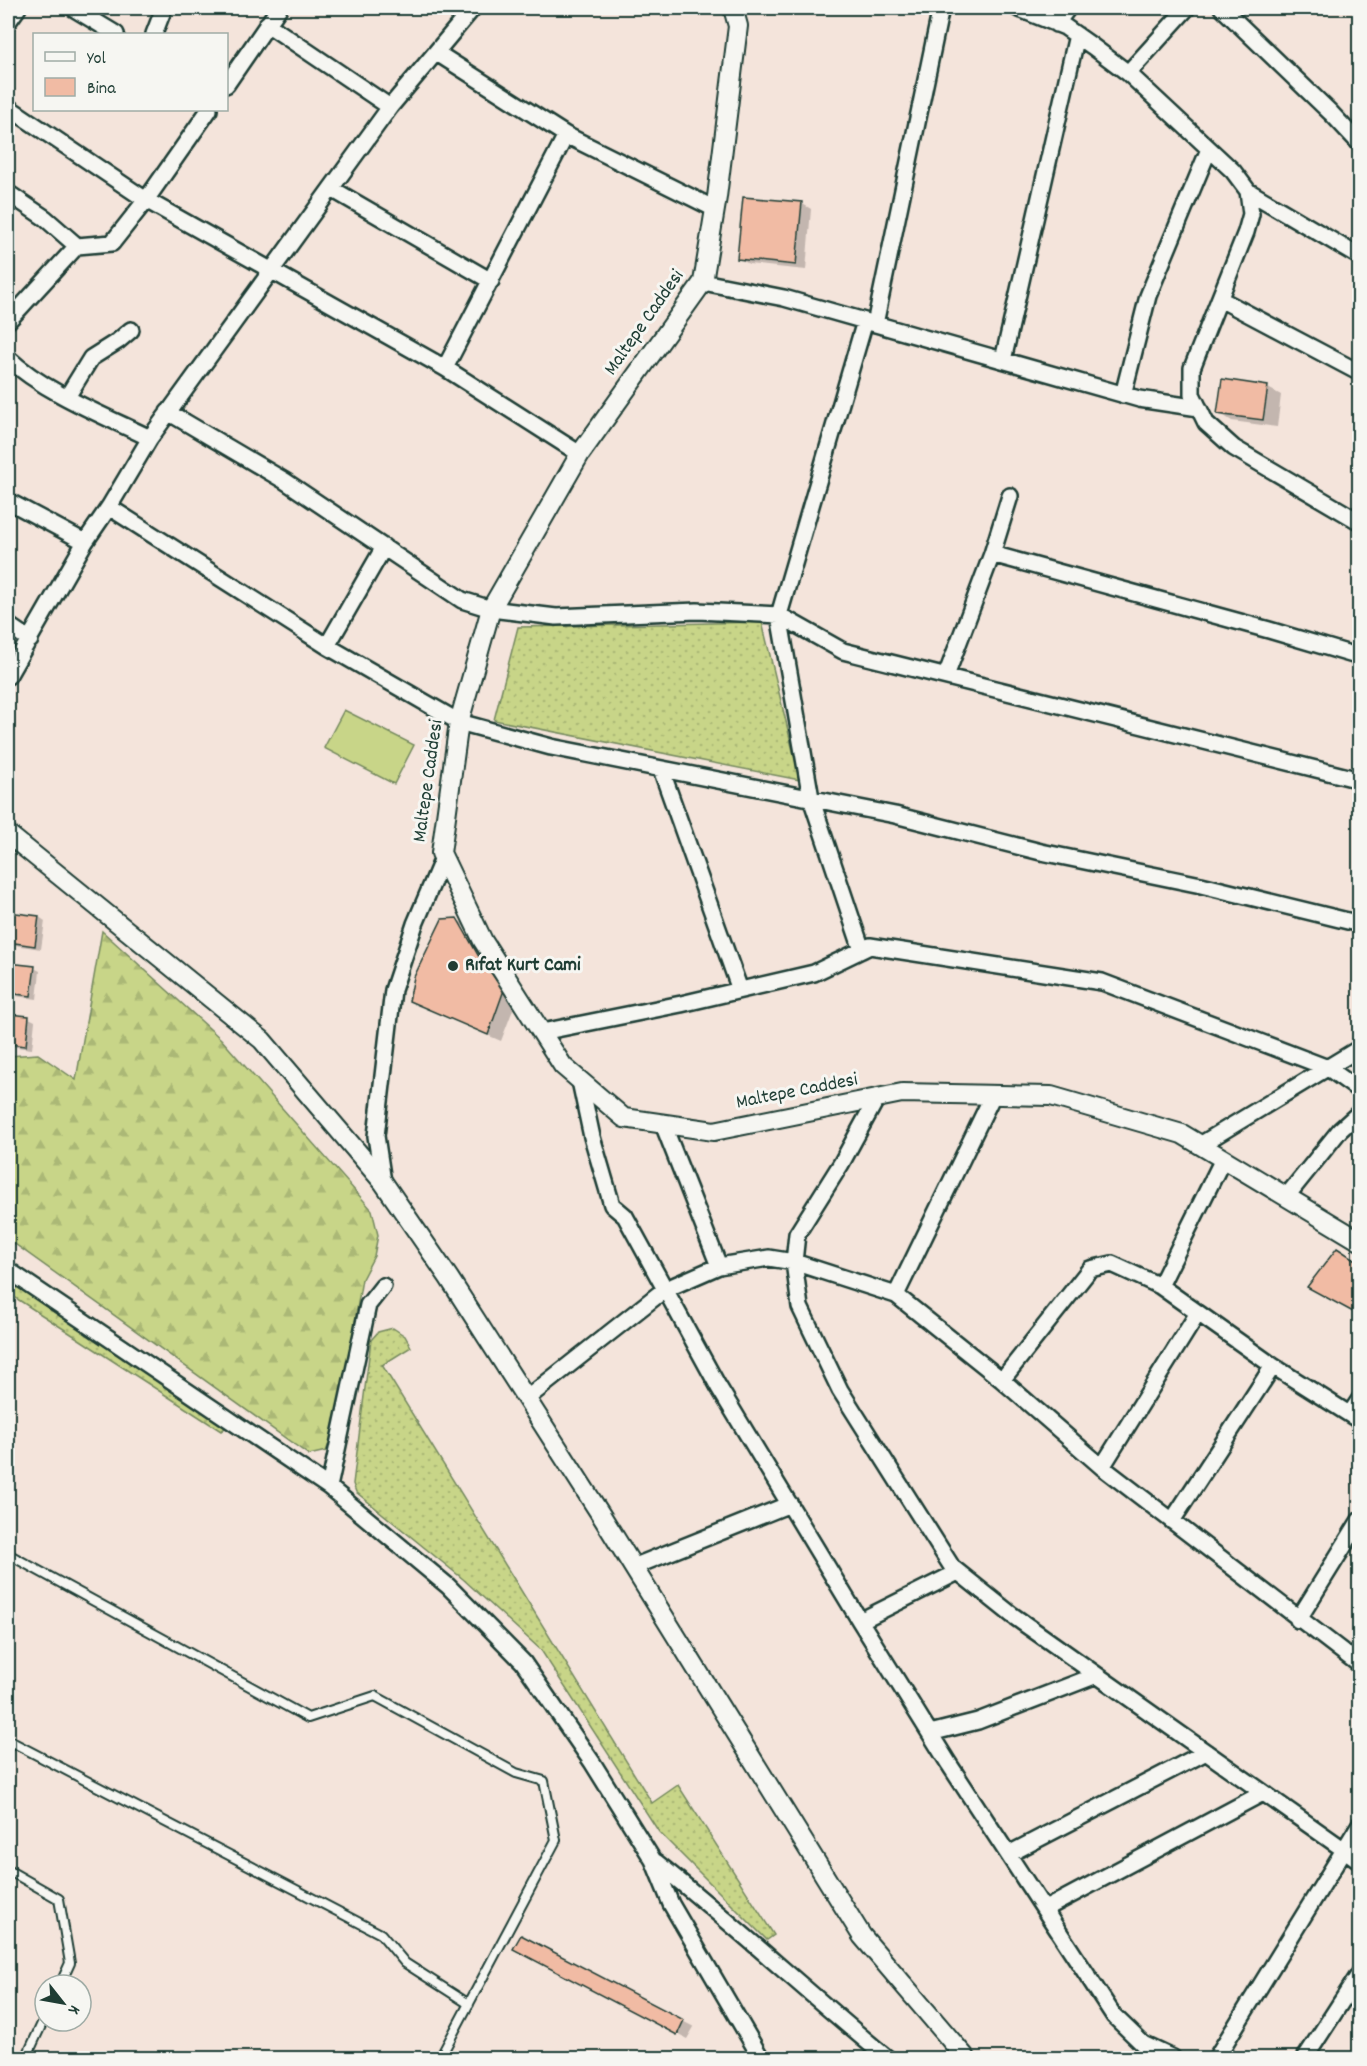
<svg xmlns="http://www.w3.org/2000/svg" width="1367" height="2066" viewBox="0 0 1367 2066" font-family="Dekko,sans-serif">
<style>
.grass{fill:url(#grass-dots);stroke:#74895e;stroke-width:1.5}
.forest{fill:url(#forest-firs);stroke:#74895e;stroke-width:1.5}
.park{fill:#c8d588;stroke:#74895e;stroke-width:1.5}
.shadow{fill:#0003;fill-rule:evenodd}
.building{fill:#f1bba4;stroke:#1f3d34;stroke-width:1.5}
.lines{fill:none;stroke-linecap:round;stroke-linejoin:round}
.service-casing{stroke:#1f3d34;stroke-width:12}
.minor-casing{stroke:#1f3d34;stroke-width:20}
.tertiary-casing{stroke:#1f3d34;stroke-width:22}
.service{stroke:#f6f6f2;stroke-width:8}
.minor{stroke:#f6f6f2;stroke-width:15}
.tertiary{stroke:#f6f6f2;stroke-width:18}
.poi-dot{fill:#1f3d34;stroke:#f6f6f2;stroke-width:2}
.labels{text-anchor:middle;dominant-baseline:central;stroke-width:6;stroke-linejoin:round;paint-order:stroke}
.street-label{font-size:20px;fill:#1f3d34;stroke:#f6f6f2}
.poi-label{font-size:20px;font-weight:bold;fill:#1f3d34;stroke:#f6f6f2;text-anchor:start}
</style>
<defs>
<pattern id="grass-dots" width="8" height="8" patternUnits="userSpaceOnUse" patternTransform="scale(1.5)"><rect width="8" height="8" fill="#c8d588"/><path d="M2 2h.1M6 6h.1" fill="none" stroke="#abb876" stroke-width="1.8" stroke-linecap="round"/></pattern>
<pattern id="forest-firs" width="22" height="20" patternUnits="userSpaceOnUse" patternTransform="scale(1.5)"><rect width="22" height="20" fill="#c8d588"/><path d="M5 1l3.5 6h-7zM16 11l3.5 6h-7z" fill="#abb876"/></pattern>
</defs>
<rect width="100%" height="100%" fill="#f4e4db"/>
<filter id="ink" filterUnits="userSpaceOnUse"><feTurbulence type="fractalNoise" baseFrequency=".0167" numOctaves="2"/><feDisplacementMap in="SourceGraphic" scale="12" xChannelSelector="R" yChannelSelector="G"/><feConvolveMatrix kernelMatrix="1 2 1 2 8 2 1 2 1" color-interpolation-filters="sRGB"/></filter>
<g filter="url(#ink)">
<path class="grass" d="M762 622 800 780 494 720 518 627Z
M8 1280 226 1423 225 1428 221 1431 8 1293Z
M393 1328 405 1336 411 1347 382 1365 652 1803 678 1785 774 1935 767 1940 659 1832 541 1650 463 1579 356 1492 353 1484 371 1340 378 1332Z"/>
<path class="forest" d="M102 931 221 1039 372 1210 378 1235 374 1256 362 1279 338 1424 326 1451 309 1455 8 1239V1056L38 1054 76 1080Z"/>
<path class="park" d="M344 710 414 745 394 784 324 748Z"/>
<path class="shadow" d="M801 203 811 209 806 270 749 264 739 259Z
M1224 381 1268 388 1281 395 1277 427 1232 421 1219 413Z
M8 914 39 917 45 921 41 949 8 944Z
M456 919 470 927 517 999 501 1041 425 1008 411 1000ZM460 926H463L483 960 481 962Z
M8 964 34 968 40 971 37 999 8 995Z
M8 1015 29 1018 35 1021 32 1049 8 1046Z
M521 1937 694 2027 687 2039 525 1954Z"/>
<path class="building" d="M743 197 802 202 796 265 737 259Z
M1222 379 1268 386 1263 420 1217 414Z
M8 912 39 916 35 946 8 942Z
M457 918 478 955 504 990 488 1035 409 1001 414 977 442 919Z
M8 963 35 966 31 996 8 993Z
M8 1014 29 1016 26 1046 8 1044Z
M1337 1248 1360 1263V1308L1355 1313 1307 1287Z
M521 1935 684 2020 677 2035 513 1949Z"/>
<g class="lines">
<defs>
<path id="service" d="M8 1554 308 1718 375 1696 516 1773 544 1781 556 1840 440 2058
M8 1740 381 1934 405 1963 469 2004
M8 1870 59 1899 70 1963 60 1985
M26 2058 45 2017"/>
<path id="minor" d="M73 8 116 34
M1017 8 1065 27 1092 46 1128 73 1233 171 1248 191 1251 214 1246 232 1192 368V394L1206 423 1234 448 1360 522
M1222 8 1331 113 1360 144
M8 22 18 8
M267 24 390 107
M1056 24 1068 8
M154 34 164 8
M437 53 566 135 715 209
M1128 73 1187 8
M226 85 279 8
M8 107 146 200 445 368 580 454
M332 189 491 281
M1248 191 1360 257
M8 193 45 218 77 246
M703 282 784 298 1139 399 1199 408
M1220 299 1360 373
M8 321 77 246 112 243 146 200 209 110
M875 324 941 8
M8 358C44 392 105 416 150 438
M1003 360 1077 35
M445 368 566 135
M1123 395 1148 296 1209 149
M67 397 91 358 118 341 131 330
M168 412 285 481 462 600 491 609 556 617 697 611 779 615 843 651 1360 780
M8 501 85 542
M109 507 327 646 384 547
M992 554 1269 630 1360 657
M8 625 30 640
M327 646 459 722 551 747 895 815 1041 852 1201 885 1360 924
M8 676 85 542 109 507 150 438 390 107 473 8
M946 676 992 554 1010 496
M661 769 740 990
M862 950 811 798 779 615 865 321
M542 1032 681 1004 814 973 870 946 1102 982 1328 1068 1360 1091
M580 1081 592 1137 612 1205 625 1216 718 1386 860 1621 949 1764 1114 2016 1143 2044 1173 2058
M877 1098 841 1164 797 1234 794 1262 800 1307 840 1390 952 1567 1012 1615 1360 1861
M663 1124 719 1266
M1200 1145 1360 1048
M383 1182 376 1136 393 990 415 924 443 858
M1286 1197 1340 1130 1360 1112
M8 1270 329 1487 448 1586 523 1662 592 1762 653 1860 671 1904 761 2058
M1160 1286 1223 1159
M896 1295 993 1095
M1002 1380 1090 1269 1112 1264 1160 1286 1273 1366 1360 1421
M526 1399 664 1290 719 1266 769 1258 794 1262 896 1295 1002 1380 1102 1467 1360 1665
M1350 1414 1360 1399
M1102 1467 1198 1313
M329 1487 368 1305 383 1286
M1172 1521 1273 1366
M633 1567 790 1504
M1298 1620 1360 1520
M860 1621 958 1572
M930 1733 978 1721 1097 1675
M1009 1854 1206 1752
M656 1862C735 1925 809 1994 887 2058
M1045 1909 1263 1793
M1216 2058 1360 1824
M1305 2058 1360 1973"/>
<path id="tertiary" d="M733 8 738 26 717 197 703 282 580 454 491 609 459 722 441 853 483 941 563 1066 624 1118 714 1131 902 1093 1051 1096 1182 1134 1360 1241
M8 834 262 1040 383 1182 449 1278 601 1515 862 1936 966 2058"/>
</defs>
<use href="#service" class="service-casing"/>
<use href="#minor" class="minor-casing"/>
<use href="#tertiary" class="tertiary-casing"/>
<use href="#service" class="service"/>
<use href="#minor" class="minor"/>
<use href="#tertiary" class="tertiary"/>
</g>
</g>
<circle class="poi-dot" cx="453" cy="966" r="6"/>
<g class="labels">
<g class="street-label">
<text transform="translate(645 323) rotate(-55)">Maltepe Caddesi</text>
<text transform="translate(429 781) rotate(-82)">Maltepe Caddesi</text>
<text transform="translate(797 1092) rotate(-11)">Maltepe Caddesi</text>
</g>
<g class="poi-label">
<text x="465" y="966">Rıfat Kurt Cami</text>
</g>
</g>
<rect width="1367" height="2066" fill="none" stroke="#f6f6f2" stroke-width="30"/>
<rect x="15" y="15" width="1337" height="2036" fill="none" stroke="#1f3d34" stroke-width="2" filter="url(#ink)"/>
<rect x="33" y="33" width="195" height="78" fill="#f6f6f2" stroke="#a0aca6" stroke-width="1.5"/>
<rect x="45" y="52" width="30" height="9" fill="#f6f6f2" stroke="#a0aca6" stroke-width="1.5"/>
<text x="87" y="63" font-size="18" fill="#1f3d34">Yol</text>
<rect x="45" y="78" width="30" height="18" fill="#f1bba4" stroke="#a0aca6" stroke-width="1.5"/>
<text x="87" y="93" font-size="18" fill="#1f3d34">Bina</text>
<g transform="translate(63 2003) rotate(121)"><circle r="28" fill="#f6f6f2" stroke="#a0aca6" stroke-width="1.5"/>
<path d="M0-4.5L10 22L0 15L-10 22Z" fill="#1f3d34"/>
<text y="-9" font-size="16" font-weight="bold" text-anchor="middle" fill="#1f3d34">K</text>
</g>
</svg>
